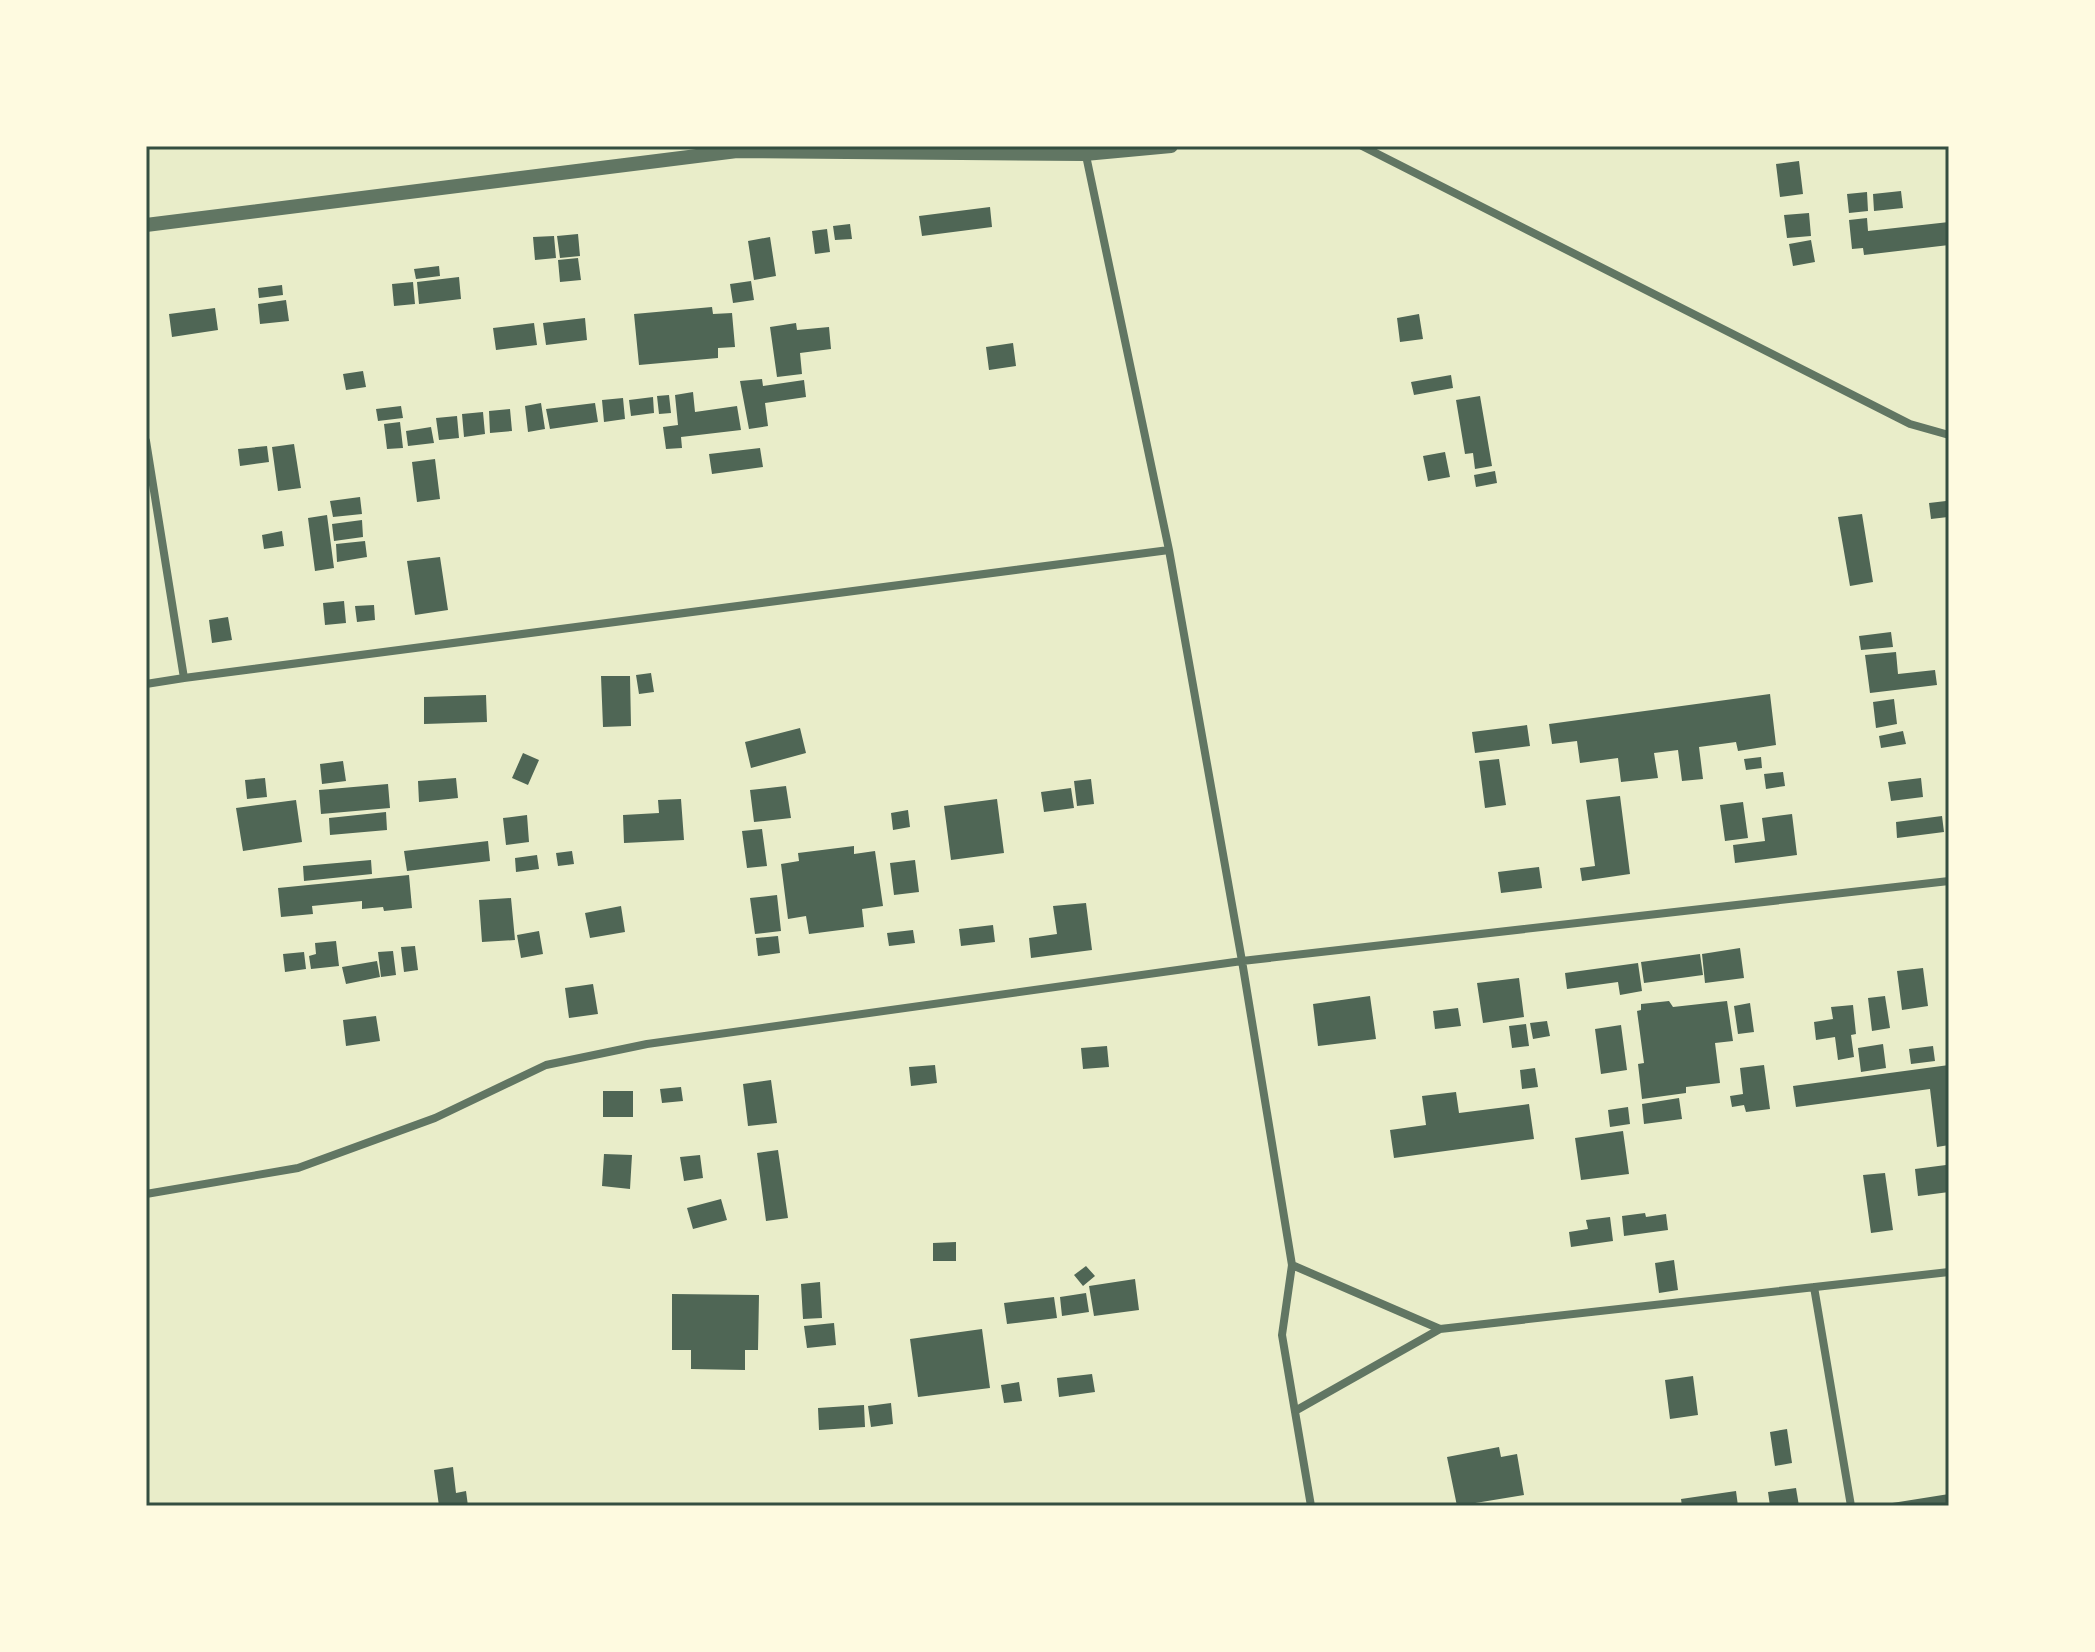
<svg xmlns="http://www.w3.org/2000/svg" width="2095" height="1652" viewBox="0 0 2095 1652" font-family="'Asap Condensed',sans-serif">
<style>
.building{fill:#4f6655}
.lines{fill:none;stroke-linecap:round;stroke-linejoin:round}
.minor{stroke:#617663;stroke-width:8}
.tertiary{stroke:#617663;stroke-width:14}
.neatline{fill:none;stroke:#344e41;stroke-width:3}
</style>
<rect width="100%" height="100%" fill="#e9edc9"/>
<path class="building" d="M1799 161 1803 194 1780 197 1776 164Z
M1901 191 1903 208 1874 211 1873 194Z
M1867 192 1868 211 1849 213 1847 194Z
M990 207 992 227 922 236 919 216Z
M1809 213 1811 236 1787 238 1784 215Z
M1867 218 1868 231 1949 222V245L1864 255 1863 248 1852 249 1849 220Z
M850 224 852 239 835 240 833 226Z
M827 229 830 252 815 254 812 231Z
M578 234 580 256 560 258 557 236Z
M554 236 556 258 535 260 533 237Z
M770 237 776 276 754 280 748 241Z
M1811 240 1815 262 1793 266 1789 244Z
M578 258 581 280 560 282 558 260Z
M439 266 440 276 416 279 414 269Z
M459 277 461 299 419 304 417 282Z
M751 281 754 300 733 303 730 284Z
M413 282 415 304 394 306 392 284Z
M282 285 283 295 259 298 258 288Z
M286 300 289 321 260 324 258 304Z
M712 307 713 314 732 313 735 347 718 348V358L639 365 634 314Z
M215 308 218 330 172 337 169 314Z
M1419 314 1423 339 1400 342 1397 318Z
M585 318 587 340 546 345 543 323Z
M534 323 537 345 496 350 493 328Z
M796 323 797 330 829 327 831 349 800 353 802 374 777 377 770 327Z
M1013 343 1016 366 989 370 986 347Z
M363 371 366 387 346 390 343 374Z
M1451 375 1453 388 1414 395 1411 382Z
M762 379 763 386 804 380 806 397 765 403 768 426 749 429 740 381Z
M693 392 695 412 737 406 741 430 681 437 682 448 666 449 663 427 678 425 675 395Z
M669 395 671 413 659 414 657 396Z
M1480 396 1492 466 1475 469 1473 453 1465 454 1456 400Z
M653 397 654 413 631 416 629 400Z
M623 398 625 419 604 422 602 400Z
M541 403 545 429 528 432 525 406Z
M595 403 598 422 550 429 546 409Z
M401 406 403 418 378 421 376 409Z
M510 409 512 431 490 433 489 411Z
M483 412 485 434 464 437 462 414Z
M457 416 459 438 439 440 436 418Z
M400 422 403 448 387 449 384 424Z
M431 427 434 443 408 446 406 431Z
M294 444 301 488 278 491 272 447Z
M267 446 269 462 240 466 238 449Z
M760 448 763 467 712 474 709 454Z
M1445 452 1450 477 1428 481 1423 456Z
M435 459 440 499 417 502 412 462Z
M1495 471 1497 483 1476 487 1474 475Z
M360 497 362 514 333 517 330 501Z
M1946 501 1948 517 1931 519 1929 503Z
M1862 514 1873 582 1850 586 1838 517Z
M327 515 334 568 315 571 308 518Z
M362 520 363 537 334 541 332 524Z
M282 531 284 546 264 549 262 535Z
M365 541 367 557 337 562 336 544Z
M440 557 448 610 415 615 407 561Z
M344 601 346 623 325 625 323 603Z
M374 605 375 620 357 622 355 606Z
M228 617 232 640 212 643 209 620Z
M1891 632 1893 647 1861 650 1859 636Z
M1896 652 1898 674 1935 670 1937 685 1870 693 1865 655Z
M651 673 654 692 639 694 636 675Z
M601 676H630L631 726 603 727Z
M1770 694 1776 745 1738 751 1736 742 1699 747 1703 779 1682 781 1678 750 1654 753 1658 778 1621 782 1618 758 1580 763 1577 741 1552 744 1549 724Z
M486 695 487 722 424 724V697Z
M1894 699 1897 724 1876 728 1873 702Z
M1527 725 1530 746 1475 753 1472 732Z
M800 728 806 753 751 768 745 742Z
M1903 731 1906 744 1881 748 1879 736Z
M523 753 539 760 528 785 512 778Z
M1761 757 1762 768 1746 770 1744 759Z
M1499 759 1506 805 1485 808 1479 761Z
M343 761 346 781 322 784 320 764Z
M1783 772 1785 786 1766 789 1764 774Z
M265 778 267 797 247 799 245 780Z
M456 778 458 798 419 802 418 781Z
M1921 778 1923 797 1891 801 1888 782Z
M1091 779 1094 804 1077 806 1074 781Z
M388 784 390 808 321 814 319 790Z
M786 786 791 818 754 822 750 790Z
M1071 788 1074 808 1044 812 1041 792Z
M1620 796 1630 874 1582 881 1580 868 1595 866 1586 800Z
M681 799 684 840 624 843 623 815 659 813 658 800Z
M997 799 1004 853 951 860 944 806Z
M296 800 302 842 243 851 236 808Z
M1743 802 1748 838 1725 841 1720 805Z
M908 810 910 827 893 830 891 813Z
M386 812 387 830 330 835 329 818Z
M1792 814 1797 855 1735 863 1733 845 1765 841 1762 818Z
M527 815 529 842 506 845 503 818Z
M1942 816 1944 832 1897 838 1896 822Z
M762 829 767 866 747 868 742 831Z
M488 841 490 861 407 871 404 851Z
M854 846V854L875 851 883 906 862 909 864 927 809 934 806 916 788 919 781 864 799 861 798 853Z
M572 851 574 864 558 866 556 853Z
M537 855 539 869 516 872 515 858Z
M371 860 372 874 304 881 303 866Z
M915 860 919 892 894 895 890 863Z
M1539 867 1542 888 1501 893 1498 872Z
M409 875 412 908 384 911 383 907 362 909V901L312 906 313 914 281 917 278 888Z
M777 895 781 931 755 934 750 898Z
M511 898 515 940 482 942 479 900Z
M1086 903 1092 950 1031 958 1029 938 1057 934 1053 906Z
M621 906 625 932 590 938 585 913Z
M993 925 995 942 961 946 959 929Z
M913 930 915 943 889 946 887 933Z
M539 931 543 954 521 958 517 935Z
M778 936 780 953 758 956 756 938Z
M336 941 339 966 311 969 309 956 316 954 315 943Z
M415 946 418 970 404 972 401 947Z
M1740 948 1744 978 1705 983 1702 954Z
M393 951 396 975 381 977 378 952Z
M304 952 306 969 285 972 283 954Z
M1700 954 1703 975 1644 983 1641 962Z
M377 961 380 977 346 984 342 967Z
M1638 963 1642 991 1620 995 1618 982 1567 989 1565 973Z
M1923 968 1928 1006 1902 1010 1897 971Z
M1519 978 1524 1017 1483 1023 1477 983Z
M593 984 598 1014 569 1018 565 988Z
M1370 996 1376 1039 1318 1046 1313 1004Z
M1885 996 1890 1028 1872 1031 1868 998Z
M1669 1001 1673 1007 1727 1001 1733 1041 1715 1043 1720 1083 1686 1087V1093L1642 1099 1638 1064 1644 1063 1637 1011 1641 1010V1004Z
M1750 1003 1754 1032 1738 1034 1734 1006Z
M1853 1005 1856 1034 1851 1035 1854 1057 1838 1060 1835 1037 1816 1040 1814 1022 1833 1019 1831 1007Z
M1458 1008 1461 1026 1435 1029 1433 1011Z
M376 1016 380 1041 346 1046 343 1020Z
M1547 1021 1550 1036 1533 1039 1530 1023Z
M1526 1024 1529 1046 1512 1048 1509 1026Z
M1621 1025 1627 1070 1601 1074 1595 1029Z
M1883 1044 1886 1068 1861 1072 1858 1048Z
M1107 1046 1109 1067 1083 1069 1081 1048Z
M1933 1046 1935 1061 1911 1064 1909 1049Z
M935 1065 937 1083 911 1086 909 1067Z
M1764 1065 1770 1109 1746 1112 1744 1105 1732 1107 1730 1096 1743 1094 1740 1068Z
M1949 1065V1145L1937 1147 1930 1089 1796 1107 1793 1086Z
M1535 1068 1538 1087 1522 1089 1520 1070Z
M771 1080 777 1123 748 1126 743 1084Z
M681 1087 683 1101 662 1103 660 1089Z
M603 1091H633V1117H603Z
M1456 1092 1459 1113 1529 1104 1534 1139 1394 1158 1390 1130 1426 1125 1422 1096Z
M1679 1098 1682 1119 1644 1124 1642 1104Z
M1628 1107 1630 1124 1610 1127 1608 1110Z
M1623 1131 1629 1174 1581 1180 1575 1138Z
M778 1150 788 1218 766 1221 757 1153Z
M604 1154 632 1155 630 1189 602 1186Z
M700 1155 703 1178 684 1181 680 1157Z
M1946 1165 1949 1192 1918 1196 1915 1169Z
M1885 1173 1893 1230 1871 1233 1863 1175Z
M721 1199 727 1220 693 1229 687 1208Z
M1645 1213 1646 1217 1666 1214 1668 1230 1624 1236 1622 1216Z
M1610 1217 1613 1241 1571 1247 1569 1232 1588 1229 1586 1220Z
M956 1242V1261H933V1243Z
M1674 1260 1678 1290 1659 1293 1655 1263Z
M1086 1266 1095 1276 1083 1286 1074 1275Z
M1135 1279 1139 1310 1094 1316 1089 1286Z
M820 1282 822 1318 803 1319 801 1284Z
M1086 1293 1089 1312 1062 1316 1060 1297Z
M672 1294 759 1295 758 1350H745V1370L691 1369V1350H672Z
M1054 1297 1057 1318 1007 1324 1004 1303Z
M834 1323 836 1345 807 1348 804 1326Z
M982 1329 990 1388 918 1397 910 1339Z
M1092 1374 1095 1392 1059 1397 1057 1378Z
M1693 1376 1698 1415 1670 1419 1665 1380Z
M1019 1382 1022 1401 1004 1403 1001 1385Z
M891 1403 893 1424 871 1427 868 1406Z
M864 1405 865 1427 819 1430 818 1408Z
M1787 1429 1792 1463 1775 1466 1770 1432Z
M1499 1447 1501 1457 1517 1454 1524 1495 1457 1506 1447 1457Z
M453 1467 456 1493 466 1491 468 1506H439L434 1470Z
M1796 1488 1799 1506H1770L1768 1492Z
M1736 1491 1738 1506H1682L1681 1499Z
M1949 1494V1506H1886V1504Z"/>
<g class="lines">
<path class="minor" d="M1084 146 1169 550 1242 961 1292 1265 1282 1335 1311 1506
M1362 146 1910 424 1949 435
M146 441 184 678 1169 550
M146 684 184 678
M146 1194 298 1168 435 1118 546 1065 647 1044 1242 961 1949 881
M1292 1265 1440 1329
M1814 1287 1851 1506
M1295 1411 1440 1329 1949 1272"/>
<path class="tertiary" d="M146 225 737 151 1085 154 1171 146"/>
</g>
<rect width="2095" height="1652" fill="none" stroke="#fefae0" stroke-width="296"/>
<rect x="148" y="148" width="1799" height="1356" class="neatline"/>
</svg>
